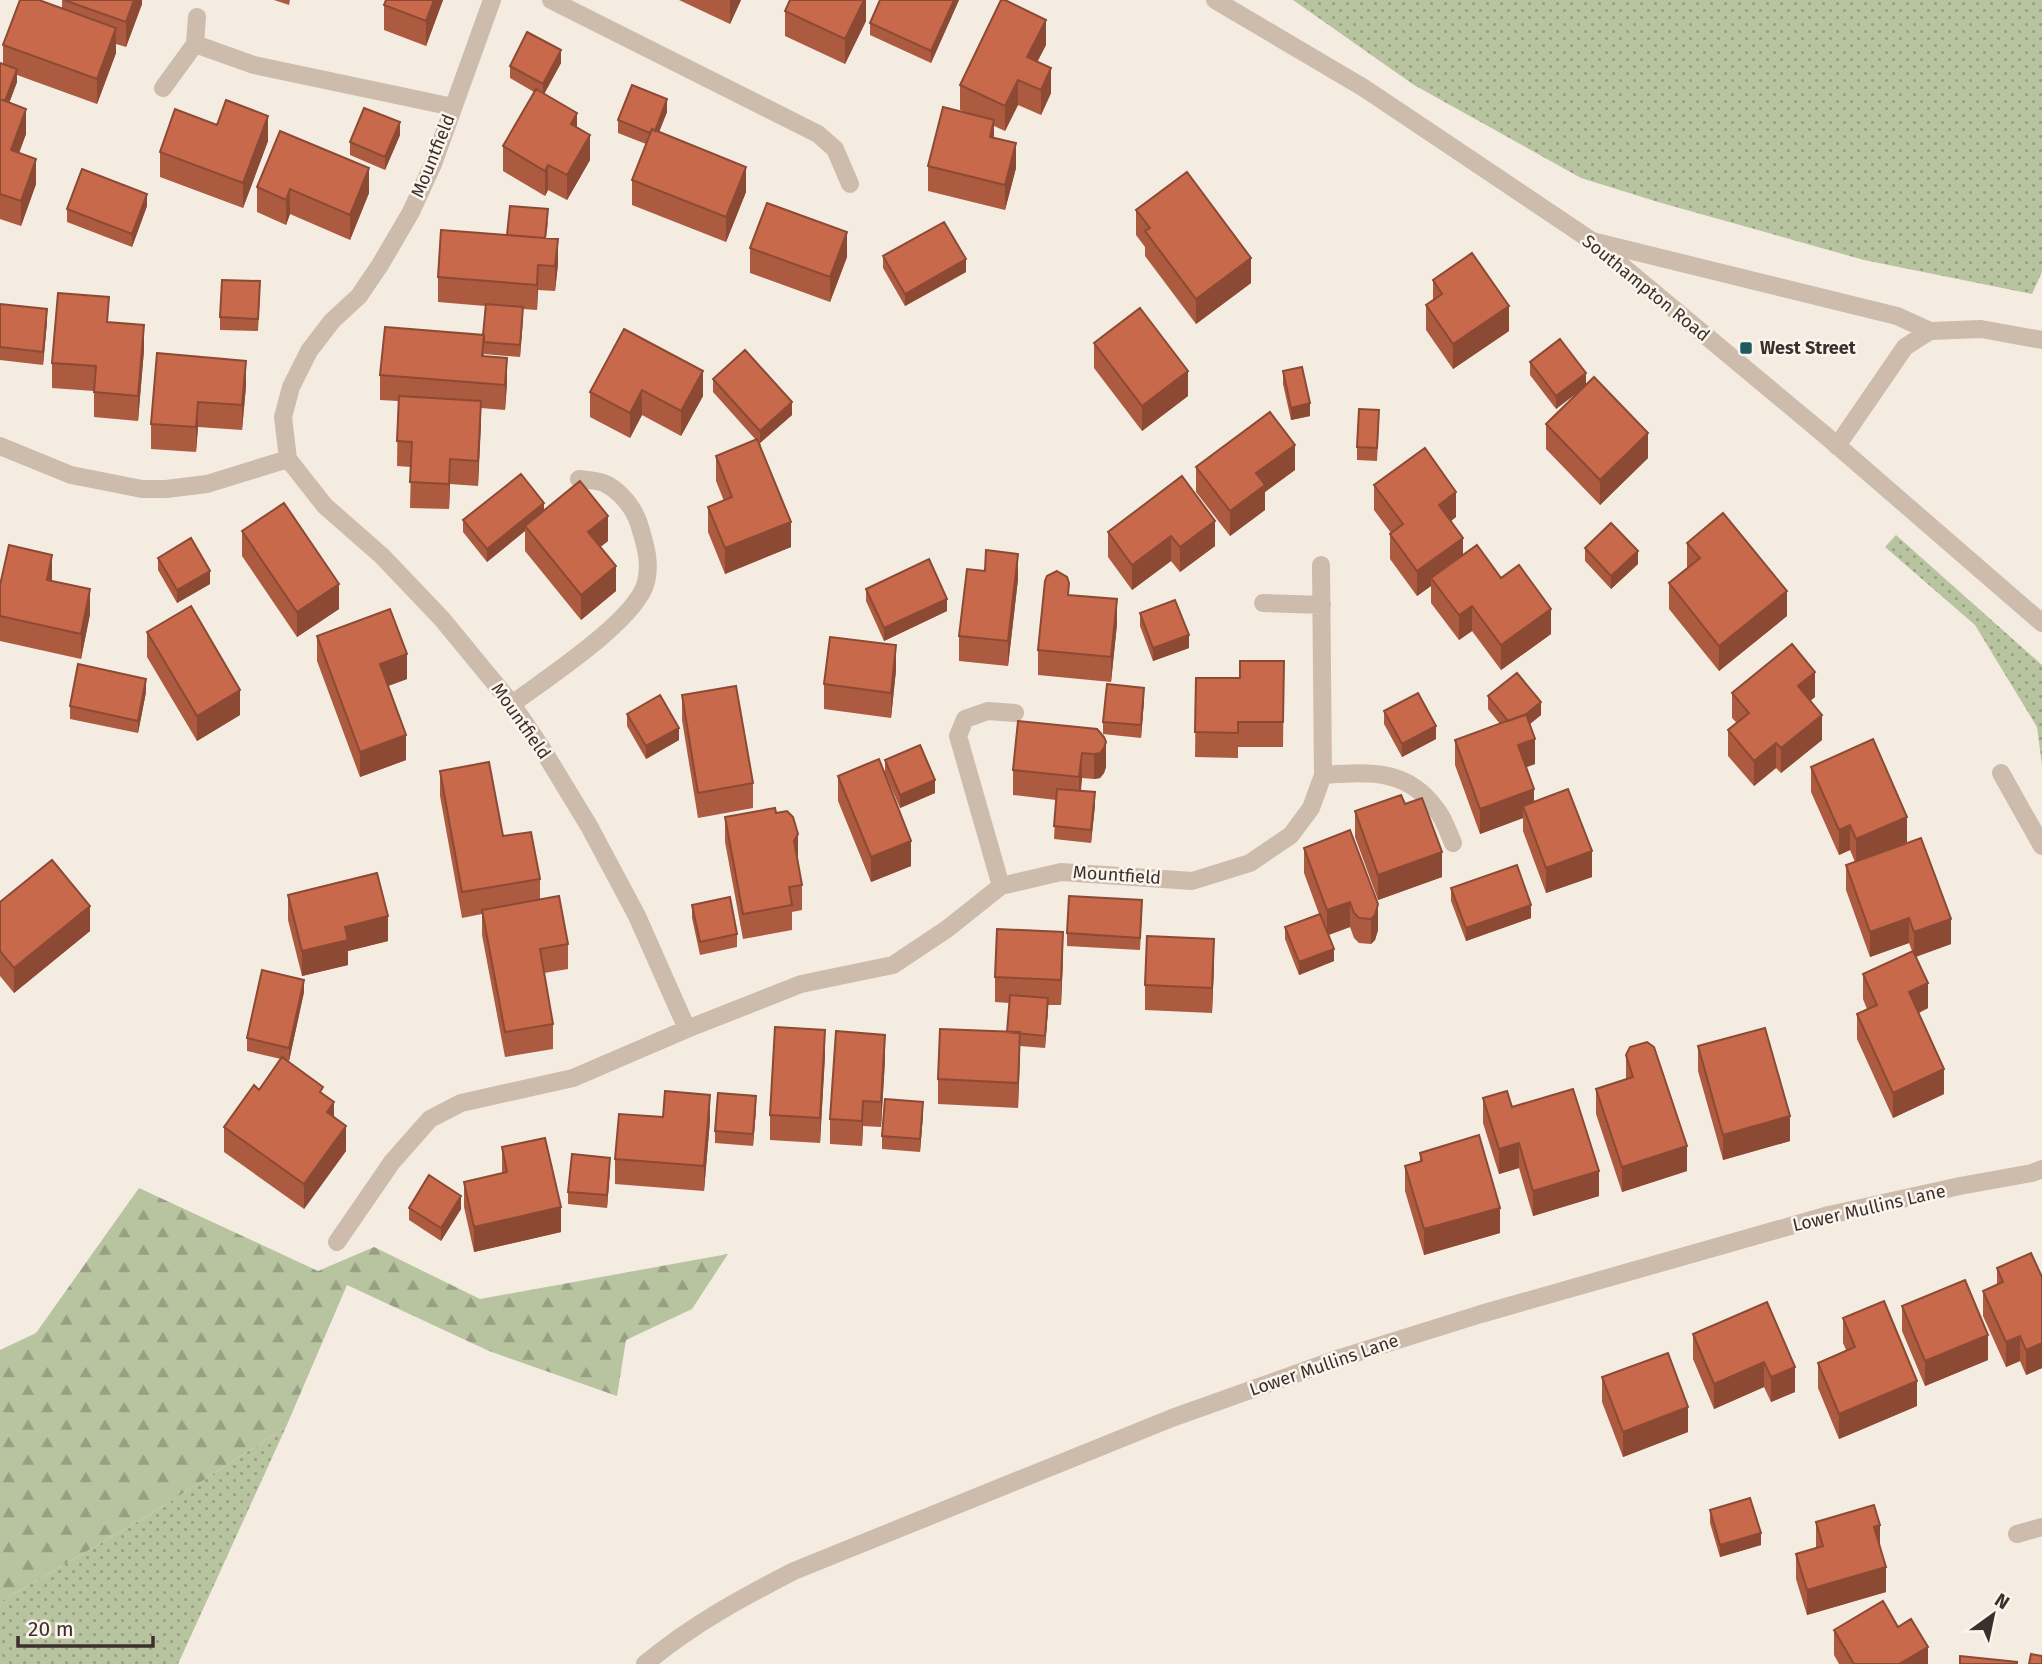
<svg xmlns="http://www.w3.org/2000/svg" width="2042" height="1664" viewBox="0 0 2042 1664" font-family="'Fira Sans',sans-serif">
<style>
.grass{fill:url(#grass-dots)}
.forest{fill:url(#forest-firs)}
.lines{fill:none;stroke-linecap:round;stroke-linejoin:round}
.minor{stroke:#cdbbac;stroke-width:18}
.tertiary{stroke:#cdbbac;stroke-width:18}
.wall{fill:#ac5a40}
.shaded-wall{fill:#8c4a34}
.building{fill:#c8694b;stroke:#8c4a34;stroke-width:2}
.poi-dot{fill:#1f5a5e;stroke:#fbf5ee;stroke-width:2.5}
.labels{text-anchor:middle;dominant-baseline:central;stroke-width:5;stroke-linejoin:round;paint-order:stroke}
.street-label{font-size:18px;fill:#3b302b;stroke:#fbf5ee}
.poi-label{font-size:18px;font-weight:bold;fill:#3b302b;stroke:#fbf5ee;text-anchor:start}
</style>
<defs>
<pattern id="grass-dots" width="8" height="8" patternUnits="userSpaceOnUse" patternTransform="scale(1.75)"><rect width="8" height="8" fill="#b8c4a0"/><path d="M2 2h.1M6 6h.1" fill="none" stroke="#97a083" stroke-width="1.8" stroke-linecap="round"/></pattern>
<pattern id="forest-firs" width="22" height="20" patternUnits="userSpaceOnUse" patternTransform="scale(1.75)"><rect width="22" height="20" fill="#b8c4a0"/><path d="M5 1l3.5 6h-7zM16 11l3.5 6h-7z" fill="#97a083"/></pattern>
</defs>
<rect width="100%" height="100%" fill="#f4ebe1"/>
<path class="grass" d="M1293 0H2042V272L2032 294 1864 260 1658 202 1581 178 1414 85Z
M1896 535 2042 665V765L2037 727 1975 625 1885 547Z
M286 1427 178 1664H0V1602L154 1512Z"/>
<path class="forest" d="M139 1188 318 1271 374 1247 480 1299 728 1254 692 1309 626 1340 617 1396 489 1351 347 1285 286 1427 154 1512 0 1602V1350L36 1333Z"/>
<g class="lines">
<path class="minor" d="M492 0 433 164 411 212 380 265 359 296 332 321 309 351 291 387 283 417 288 459 325 506 382 556 442 619 512 704 541 747 589 826 637 916 687 1029 801 984 893 965 947 929 1001 886 1061 872 1192 881 1250 863 1291 835 1311 808 1323 775 1321 565
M551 0 818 134 835 149 850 184
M197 17 195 44 254 65 453 107
M163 88 195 44
M1592 241 1897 316 1930 331 1981 329 2042 340
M0 446 71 475 142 489H166L207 484 288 459
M1837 446 1905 347 1930 331
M1263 603 1322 605
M512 704C544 680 637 620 646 582 651 562 645 544 639 524 634 508 621 492 606 484 599 480 587 480 579 479
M2001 773 2042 846
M1323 775C1368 772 1407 768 1436 809 1444 818 1448 832 1453 843
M1001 886 958 736 965 719 988 711 1015 713
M337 1242 392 1162 430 1119 461 1103 573 1078 687 1029
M2017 1534 2042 1527
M645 1664C690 1626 741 1598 794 1571L1172 1418 1340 1358 1481 1314 1829 1215 1960 1186 2032 1173 2042 1169"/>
<path class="tertiary" d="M1215 0 1364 88 1592 241 1825 435 2042 623"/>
</g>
<path class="wall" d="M62 0H142V4L126 47 116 44V53L97 104 17 75V82L9 103 26 134 19 153 36 184 21 226 0 219V63L3 64V45L62 9Z
M274 0H290L289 5Z
M443 0 426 46 384 30V5Z
M679 0H741L730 24Z
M866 0V21L845 64 785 36V11Z
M959 0 931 63 870 35V23Z
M1046 45 1037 62 1051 93 1041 115 1018 105 1005 131 994 126V138L1016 168 1005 210 928 191V166L967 113 960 110V85Z
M561 63 544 94 577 127 590 160 567 200 548 190 545 196 503 171V146L534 92 510 78V66Z
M667 112 659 132 746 192 726 242 632 205V180L646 144 618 133V120Z
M217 125 268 141 243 208 160 177V152Z
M400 135 385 170 350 155V142Z
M257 187 369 193 350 240 290 214 286 225 257 212Z
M147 206 132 247 67 222V209Z
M1136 210 1251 283 1196 324 1145 256V247L1136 235Z
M548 222 546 238 558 264 555 291 538 290 537 310 523 309 520 357 484 354V356L507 383 505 410 481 408 478 486 450 484 449 509 410 508 411 467 397 466 398 401 380 400V375L483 335 485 306 438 302V277L507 235Z
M750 248 847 257 830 302 750 273Z
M883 256 966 272 905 306 883 268Z
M1433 280 1509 331 1453 369 1426 330V305L1433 300Z
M260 294 258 331 220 330V317Z
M0 304 47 322 43 365 0 360Z
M109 322 144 350 138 421 94 417V391L52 388V363Z
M624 329 703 396 681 436 642 415 630 438 590 417V392Z
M1094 343 1188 396 1142 431 1094 368Z
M246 361V386L242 430 198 427 196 452 151 449V424Z
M1530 362 1586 386 1648 458 1600 505 1546 449V424L1583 388 1556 409 1530 375Z
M1283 371 1310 416 1291 420 1283 384Z
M713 379 792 415 760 443 791 547 725 574 708 532V507L724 501 716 481V456L756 440 713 392Z
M1379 423 1377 461 1357 460V447Z
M1196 467 1295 470 1265 492V510L1230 536 1196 492Z
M1374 485 1456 517 1451 521 1463 555 1501 578 1551 634 1501 670 1472 631 1459 640 1431 603V586L1417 596 1390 559V534L1391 533 1374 510Z
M544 510 608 541 600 547 616 591 581 620 525 551V531L487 562 463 532V520Z
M1215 521V546L1180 572 1171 561 1132 590 1108 557V532Z
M242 531 339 609 297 637 242 556Z
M1687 543 1787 616 1719 671 1669 609V583L1687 568Z
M1585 548 1638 564 1611 589 1585 561Z
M158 558 210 584 177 603 158 570Z
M985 571 1018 579 1008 666 959 661V636Z
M52 581 90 614 81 659 0 641V585Z
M866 589 947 611 884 641 866 601Z
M1069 595 1117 624 1111 682 1038 675V650Z
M1140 613 1189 648 1153 661 1140 626Z
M147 632 240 715 197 741 147 657Z
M317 636 407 679 388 686 406 760 360 777 317 661Z
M1284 661 1283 747H1238V758L1195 757 1196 678H1240Z
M896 670 891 718 824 709V684Z
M146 692 138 733 70 719V706Z
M1732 693 1815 697 1810 701 1822 740 1781 773 1776 768 1754 786 1728 756V730L1737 723 1732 718Z
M682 695 753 783V808L698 818 682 720Z
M1488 696 1541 715 1530 724 1535 764 1526 767 1534 802 1592 877 1546 893 1523 831V818L1480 834 1455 765V740L1500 724 1488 709Z
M1144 700 1141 738 1103 734V722Z
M1384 711 1436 739 1402 757 1384 724Z
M627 714 679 740 646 759 627 726Z
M1097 729 1106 767 1104 773 1100 778 1094 779 1082 778 1081 791 1095 805 1091 843 1054 839 1056 800 1013 795V770Z
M885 760 935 793 900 808 885 773Z
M1811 767 1907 842 1897 846 1951 944 1916 957 1928 1008 1919 1013 1944 1094 1893 1118 1857 1039V1014L1867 1009 1863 999V974L1912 951 1909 943 1870 957 1846 890V865L1855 862 1850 850 1839 855 1811 792Z
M440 771 503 836 540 879V900L568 944V969L544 973 553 1024V1049L505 1057 482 935V914L462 918 440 796Z
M838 776 911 866 871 882 838 801Z
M1355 811 1442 877 1378 900 1355 837Z
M776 813 797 859 802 885V910L792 912V930L743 939 725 842V817Z
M1350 830 1378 930 1375 940 1371 944 1359 943 1354 938 1350 927 1329 935 1334 961 1299 975 1285 939V927L1319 914 1304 873V848Z
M1451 888 1531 918 1466 941 1451 901Z
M288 895 388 941 348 951V965L302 976 288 920Z
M0 902 90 931 14 993 0 976Z
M692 905 737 934V947L700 955 692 918Z
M1142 912 1140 950 1067 946V933Z
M1063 957 1061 1005H1048L1045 1048 1020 1046 1018 1108 938 1104V1079L1007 1032 1009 1003 995 1002V977Z
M1214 964 1212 1013 1145 1010V985Z
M304 992 289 1061 286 1060 323 1094 334 1117 346 1151 304 1209 224 1152V1127L259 1090 281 1059 247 1051V1038Z
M1698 1046 1790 1141 1723 1160 1698 1071Z
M825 1055 820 1143 770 1140V1115Z
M1626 1055 1687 1171 1622 1192 1596 1114V1089L1626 1079Z
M885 1060 881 1127 863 1126 862 1146 830 1144V1119Z
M1483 1098 1512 1107 1599 1196 1533 1216 1519 1168 1499 1174 1483 1123Z
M756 1109 753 1146 715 1143V1131Z
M923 1115 920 1152 882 1149V1136Z
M710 1120 704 1191 615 1184V1159Z
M502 1147 561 1232 474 1252 464 1207V1182L502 1174Z
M1420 1153 1500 1233 1424 1255 1405 1191V1166L1420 1162Z
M610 1170 607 1208 568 1204V1192Z
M409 1208 461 1209 441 1241 409 1220Z
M1997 1268 2042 1277V1368L2026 1375 2020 1361 2006 1367 1983 1316V1291L1997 1285Z
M1902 1306 1988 1360 1925 1386 1902 1331Z
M1843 1318 1917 1406 1839 1439 1818 1388V1363L1846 1350 1843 1343Z
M1693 1334 1795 1367V1392L1771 1402 1764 1387 1714 1409 1693 1359Z
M1602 1377 1688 1432 1623 1457 1602 1402Z
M1710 1510 1761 1545 1720 1557 1710 1523Z
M1816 1522 1880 1548 1886 1592 1807 1615 1796 1579V1554L1816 1549Z
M1898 1627 1928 1664H1839L1834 1655V1630Z"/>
<path class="shaded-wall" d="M134 0H142V4L126 47V22Z
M434 0H443L426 46V21Z
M730 0H741L730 24Z
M864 0H866V21L845 64V39Z
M954 0H959L931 63V51Z
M1046 20V45L1027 82V57Z
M116 28V53L97 104V79Z
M561 50V63L543 96V84Z
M1051 68V93L1041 115V90Z
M17 69V82L4 117V104Z
M1018 80V105L1005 131V106Z
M667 99V112L653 147V134Z
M26 109V134L11 175V150Z
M577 113V138L571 124Z
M268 116V141L243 208V183Z
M994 120V145L990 137Z
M400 122V135L385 170V157Z
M590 135V160L567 200V175Z
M1016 143V168L1005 210V185Z
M36 159V184L21 226V201Z
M548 165V190L545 196V171Z
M746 167V192L726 242V217Z
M369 168V193L350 240V215Z
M290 189V214L286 225V200Z
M147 194V206L132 247V234Z
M847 232V257L830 302V277Z
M558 239V264L555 291V266Z
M1251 258V283L1196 324V299Z
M966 259V272L905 306V294Z
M538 265V290L537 310V285Z
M1509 306V331L1453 369V344Z
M523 307V320L520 357V345Z
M47 309V322L43 365V352Z
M144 325V350L138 421V396Z
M507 358V383L505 410V385Z
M246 361V386L242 430V405Z
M703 371V396L681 436V411Z
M1188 371V396L1142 431V406Z
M1586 373V386L1556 409V396Z
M642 390V415L630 438V413Z
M481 401V426L478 486V461Z
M198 402V427L196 452V427Z
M792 402V415L760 443V431Z
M1310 403V416L1291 420V408Z
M1648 433V458L1600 505V480Z
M1295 445V470L1265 492V510L1230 536V511L1256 473Z
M450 459V484L449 509V484Z
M1456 492V517L1439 530V505Z
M544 503V516L525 526V531L487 562V549Z
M608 516V541L588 557V532Z
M1215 521V546L1180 572V547Z
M791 522V547L725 574V548Z
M1171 536V561L1132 590V565Z
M1463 538V563L1431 578V586L1417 596V571Z
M1638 551V564L1611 589V576Z
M1018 554V579L1008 666V641Z
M52 555V580L47 605V580Z
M616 566V591L581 620V595Z
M210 571V584L177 603V590Z
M339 584V609L297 637V612Z
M90 589V614L81 659V634Z
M1787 591V616L1719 671V646Z
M947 599V611L884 641V628Z
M1117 599V624L1111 682V657Z
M1472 606V631L1459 640V615Z
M1551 609V634L1501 670V645Z
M1189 635V648L1153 661V648Z
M896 645V670L891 718V693Z
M407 654V679L380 689V664Z
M1815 672V697L1798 711V686Z
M146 679V692L138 733V721Z
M1144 688V700L1141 738V725Z
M240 690V715L197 741V716Z
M1541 702V715L1511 739V726Z
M1822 715V740L1781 773V748Z
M1436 726V739L1402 757V744Z
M679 728V740L646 759V746Z
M406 735V760L360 777V752Z
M1535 739V764L1518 770V745Z
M1106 742V767L1104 773 1100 778 1094 779V754Z
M1776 743V768L1754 786V761Z
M1082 753V778L1079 802V777Z
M935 780V793L900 808V795Z
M1534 789V814L1523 806V818L1480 834V809Z
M1095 792V805L1091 843V830Z
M1907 817V842L1856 864V839Z
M1850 825V850L1839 855V830Z
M798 834V859L794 841Z
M911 841V866L871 882V857Z
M1592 851V877L1546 893V868Z
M1442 852V877L1378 900V875Z
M1350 902V927L1327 935V910Z
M1378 904V930L1375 940 1371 944V919Z
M1531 905V918L1466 941V928Z
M90 906V931L14 993V968Z
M388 916V941L348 951V965L302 976V951L345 927Z
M1909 918V943L1870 957V932Z
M1951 919V944L1914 957V932Z
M1063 932V957L1061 1005V980Z
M1214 939V964L1212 1013V988Z
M1334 949V961L1299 975V962Z
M304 980V992L289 1061V1048Z
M1928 983V1008L1909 1017V992Z
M1048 998V1011L1045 1048V1036Z
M825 1030V1055L820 1143V1118Z
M1020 1032V1057L1018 1108V1083Z
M885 1035V1060L881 1127V1102Z
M1944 1069V1094L1893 1118V1093Z
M710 1095V1120L704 1191V1166Z
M756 1096V1109L753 1146V1134Z
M863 1101V1126L862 1146V1121Z
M334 1102V1127L327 1112Z
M923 1102V1115L920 1152V1139Z
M1790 1116V1141L1723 1160V1135Z
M346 1126V1151L304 1209V1184Z
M1519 1143V1168L1499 1174V1149Z
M1687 1146V1171L1622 1192V1167Z
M610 1158V1170L607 1208V1195Z
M1599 1171V1196L1533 1216V1191Z
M461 1196V1209L441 1241V1228Z
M561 1207V1232L474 1252V1227Z
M1500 1208V1233L1424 1255V1229Z
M1988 1335V1360L1925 1386V1361Z
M2020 1336V1361L2006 1367V1342Z
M2042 1343V1368L2026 1375V1350Z
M1764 1362V1387L1714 1409V1384Z
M1795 1367V1392L1771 1402V1377Z
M1917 1381V1406L1839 1439V1414Z
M1688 1407V1432L1623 1457V1432Z
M1880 1525V1550L1874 1527Z
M1761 1533V1545L1720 1557V1545Z
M1886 1567V1592L1807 1615V1590Z
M1928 1647V1664H1899Z"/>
<path class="building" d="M20 0H39L116 28 97 79 3 45Z
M64 0H134L126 22Z
M386 0H434L426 21 384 5Z
M790 0H864L845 39 785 11Z
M880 0H954L931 51 870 23Z
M1001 0H1005L1046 20 1027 57 1051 68 1041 90 1018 80 1005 106 960 85Z
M527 32 561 50 543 84 510 66Z
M0 63 17 69 5 101 0 99Z
M632 85 667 99 655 131 652 129 650 133 618 120Z
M536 89 577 113 571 124 590 135 567 175 548 165 545 171 503 146Z
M0 99 26 109 11 150 36 159 21 201 0 194Z
M226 100 268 116 243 183 160 152 175 109 217 125Z
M943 107 994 120 990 137 1016 143 1005 185 928 166Z
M364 108 400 122 385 157 350 142Z
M652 129 746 167 726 217 632 180Z
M280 131 369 168 350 215 290 189 286 200 257 187Z
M82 169 147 194 132 234 67 209Z
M1187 172 1251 258 1196 299 1145 231 1150 228 1136 210Z
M767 203 847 232 830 277 750 248Z
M510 206 548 209 545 238 507 235Z
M944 222 966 259 905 294 883 256Z
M441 230 558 239 555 266 538 265 537 285 438 277Z
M1472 253 1509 306 1453 344 1426 305 1442 294 1433 280Z
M222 280 260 281 258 319 220 317Z
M58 293 109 297 107 322 144 325 138 396 94 392 96 366 52 363Z
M0 304 47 309 43 352 0 347Z
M486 304 523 307 520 345 484 342V335H483Z
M1140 308 1188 371 1142 406 1094 343Z
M385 327 484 335 482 356 507 358 505 385 380 375Z
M624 329 703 371 681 411 642 390 630 413 590 392Z
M1560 339 1586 373 1556 396 1530 362Z
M745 350 792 402 760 431 713 379Z
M157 353 246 361 242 405 198 402 196 427 151 424Z
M1302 367 1310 403 1291 408 1283 371Z
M1594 377 1648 433 1600 480 1546 424Z
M399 396 481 401 478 461 450 459 449 484 410 482 412 442 397 441Z
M1359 409 1379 410 1377 448 1357 447Z
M1270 412 1295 445 1256 473 1265 485 1230 511 1196 467Z
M757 439 791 522 725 548 708 507 732 497 716 456Z
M1425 448 1456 492 1439 505 1463 538 1417 571 1390 534 1403 524 1374 485Z
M521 474 544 503 487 549 463 520Z
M1182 476 1215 521 1180 547 1171 536 1132 565 1108 532Z
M580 481 608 516 588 532 616 566 581 595 525 526Z
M284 503 339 584 297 612 242 531Z
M1723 513 1787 591 1719 646 1669 583 1700 558 1687 543Z
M1611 523 1638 551 1611 576 1585 548Z
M191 538 210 571 177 590 158 558Z
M9 545 52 555 47 580 90 589 81 634 0 616V585Z
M1477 545 1501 578 1519 565 1551 609 1501 645 1472 606 1459 615 1431 578Z
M986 550 1018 554 1008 641 959 636 967 569 985 571Z
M929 559 947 599 884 628 866 589Z
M1057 571 1067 577 1069 583 1068 595 1117 599 1111 657 1038 650 1045 581 1047 576Z
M1175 600 1189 635 1153 648 1140 613Z
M191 606 240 690 197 716 147 632Z
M390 609 407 654 380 664 406 735 360 752 317 636Z
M830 637 896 645 891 693 824 684Z
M1792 644 1815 672 1798 686 1822 715 1781 748 1776 743 1754 761 1728 730 1749 713 1732 693Z
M1240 661H1284L1283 722H1238V733L1195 732 1196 678H1240Z
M78 664 146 679 138 721 70 706Z
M1517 673 1541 702 1525 715 1508 721 1488 696Z
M1107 684 1144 688 1141 725 1103 722Z
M736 686 753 783 698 793 682 695Z
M1418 693 1436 726 1402 744 1384 711Z
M660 695 679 728 646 746 627 714Z
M1526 714 1535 739 1518 745 1534 789 1480 809 1455 740Z
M1018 721 1097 729 1104 737 1106 742 1104 748 1100 753 1094 754 1082 753 1079 777 1013 770Z
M1873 739 1907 817 1856 839 1850 825 1839 830 1811 767Z
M920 745 935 780 900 795 885 760Z
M879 759 911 841 871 857 838 776Z
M489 762 503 836 531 832 540 879 462 892 440 771Z
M1057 789 1095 792 1091 830 1054 826Z
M1568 789 1592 851 1546 868 1523 806Z
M1401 795 1405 804 1422 798 1442 852 1378 875 1355 811Z
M775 808 776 813 787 811 793 817 798 834 794 841 802 885 789 887 792 905 743 914 725 817Z
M1350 830 1378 904 1375 915 1371 919 1359 918 1354 913 1350 902 1327 910 1304 848Z
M1921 838 1951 919 1914 932 1909 918 1870 932 1846 865Z
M52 860 90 906 14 968 0 951V902Z
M1517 865 1531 905 1466 928 1451 888Z
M377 873 388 916 345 927 348 940 302 951 288 895Z
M559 896 568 944 540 949 553 1024 505 1032 482 910Z
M1069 896 1142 900 1140 938 1067 933Z
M730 897 737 934 700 942 692 905Z
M1320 914 1334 949 1299 962 1285 927Z
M997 929 1063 932 1061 980 995 977Z
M1147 936 1214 939 1212 988 1145 985Z
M1913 951 1928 983 1909 992 1944 1069 1893 1093 1857 1014 1877 1005 1863 974Z
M262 970 304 980 289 1048 247 1038Z
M1010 995 1048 998 1045 1036 1007 1032Z
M775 1027 825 1030 820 1118 770 1115Z
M1765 1028 1790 1116 1723 1135 1698 1046Z
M940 1029 1020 1032 1018 1083 938 1079Z
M836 1031 885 1035 881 1102 863 1101 862 1121 830 1119Z
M1647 1042 1654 1047 1687 1146 1622 1167 1596 1089 1633 1077 1626 1055 1630 1047Z
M282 1057 323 1087 320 1092 334 1102 327 1112 346 1126 304 1184 224 1127 254 1085 259 1090Z
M1573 1089 1599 1171 1533 1191 1519 1143 1499 1149 1483 1098 1507 1091 1512 1107Z
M665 1091 710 1095 704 1166 615 1159 619 1114 663 1117Z
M718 1093 756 1096 753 1134 715 1131Z
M885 1099 923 1102 920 1139 882 1136Z
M1479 1135 1500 1208 1424 1229 1405 1166 1422 1161 1420 1153Z
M545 1138 561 1207 474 1227 464 1182 507 1172 502 1147Z
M572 1154 610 1158 607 1195 568 1192Z
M429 1175 461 1196 441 1228 409 1208Z
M2031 1253 2042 1277V1343L2026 1350 2020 1336 2006 1342 1983 1291 2003 1282 1997 1268Z
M1965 1280 1988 1335 1925 1361 1902 1306Z
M1884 1301 1917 1381 1839 1414 1818 1363 1855 1347 1843 1318Z
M1767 1302 1795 1367 1771 1377 1764 1362 1714 1384 1693 1334Z
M1668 1353 1688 1407 1623 1432 1602 1377Z
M1750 1498 1761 1533 1720 1545 1710 1510Z
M1874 1505 1880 1525 1874 1527 1886 1567 1807 1590 1796 1554 1823 1546 1816 1522Z
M1883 1601 1898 1627 1911 1619 1928 1647 1899 1664H1854L1834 1630Z
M2031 1654 2042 1656V1664H2029Z
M1960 1656 2017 1662V1664H1960Z"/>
<rect class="poi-dot" x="1739" y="341" width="14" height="14" rx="3.5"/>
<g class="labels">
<g class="street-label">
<text transform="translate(433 156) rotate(-68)">Mountfield</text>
<text transform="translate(1646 288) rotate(39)">Southampton Road</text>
<text transform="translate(521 721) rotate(55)">Mountfield</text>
<text transform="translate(1117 875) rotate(4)">Mountfield</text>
<text transform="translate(1869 1208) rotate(-13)">Lower Mullins Lane</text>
<text transform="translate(1324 1365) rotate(-19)">Lower Mullins Lane</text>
</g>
<g class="poi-label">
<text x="1760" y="348">West Street</text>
</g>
</g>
<g transform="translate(1993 1615) rotate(33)" stroke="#fbf5ee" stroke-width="5" paint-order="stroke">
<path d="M0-5L12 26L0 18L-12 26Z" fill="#3b302b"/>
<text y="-10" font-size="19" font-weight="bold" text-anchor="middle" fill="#3b302b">N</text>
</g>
<path d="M18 1636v10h135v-10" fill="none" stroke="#3b302b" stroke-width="3.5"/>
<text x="28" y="1636" font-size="21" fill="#3b302b" stroke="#fbf5ee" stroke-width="5" paint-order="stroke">20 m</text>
</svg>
